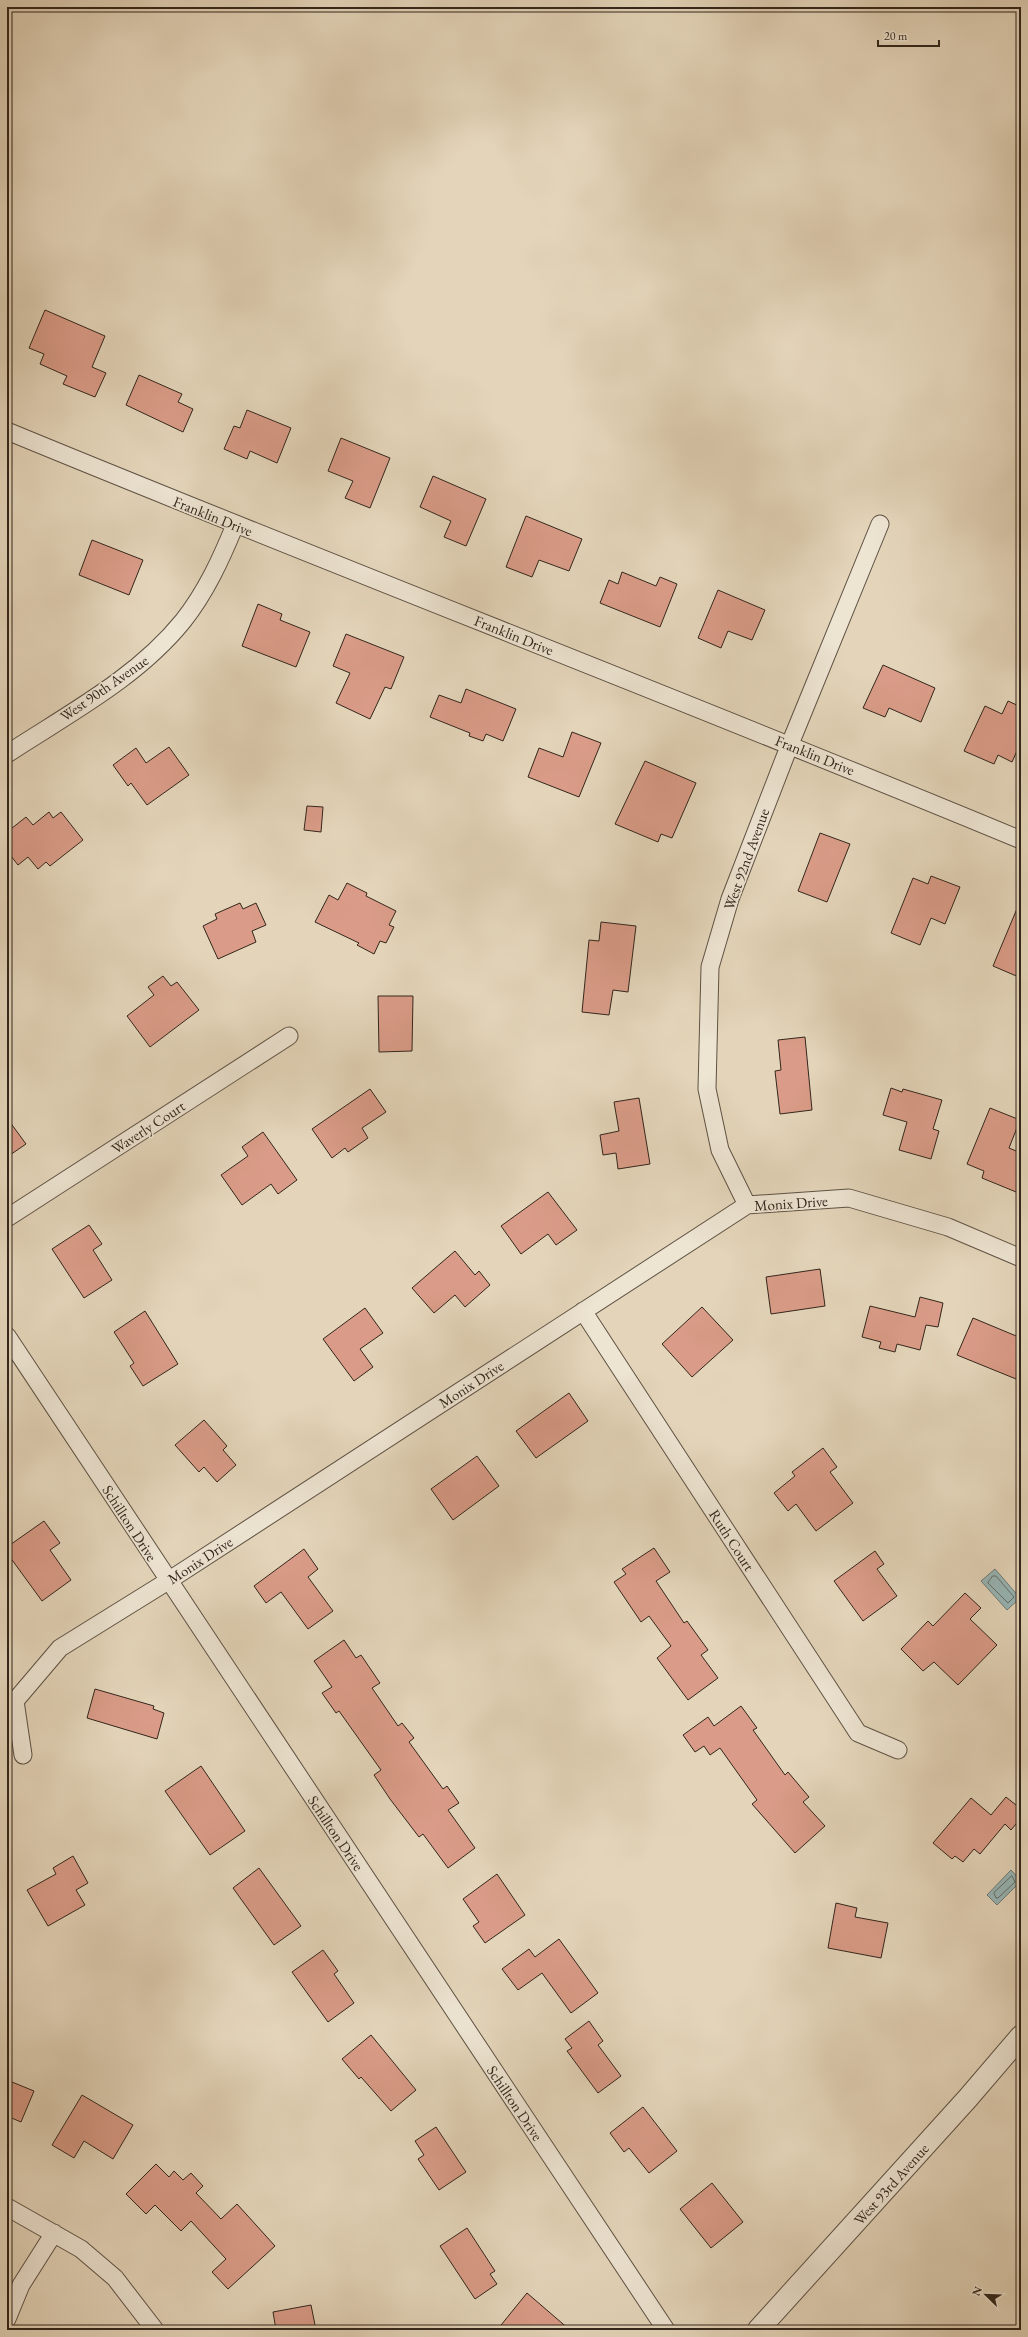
<svg xmlns="http://www.w3.org/2000/svg" width="1028" height="2337" viewBox="0 0 1028 2337" font-family="'EB Garamond',serif">
<style>
.water{fill:#98b7b8;stroke:#6f7d7a}
.lines{fill:none;stroke-linecap:round;stroke-linejoin:round}
.shore{stroke:#656e6a;stroke-width:1}
.building{fill:#da9c88;stroke:#32261c}
.minor-casing{stroke:#5e5244;stroke-width:19}
.tertiary-casing{stroke:#5e5244;stroke-width:23}
.minor{stroke:#ede4d2;stroke-width:17}
.tertiary{stroke:#ede4d2;stroke-width:21}
.labels{text-anchor:middle;dominant-baseline:central;stroke-width:3.5;stroke-linejoin:round;paint-order:stroke}
.street-label{font-size:15px;fill:#32261c;stroke:#ede4d2}
</style>
<rect width="100%" height="100%" fill="#e4d5ba"/>
<filter id="stains"><feTurbulence type="fractalNoise" baseFrequency=".005" numOctaves="4"/><feColorMatrix values="0 0 0 0 .2 0 0 0 0 .09 0 0 0 0 .02 0 0 0 .5 -.17"/></filter>
<radialGradient id="worn" r=".72"><stop offset=".6" stop-color="#630" stop-opacity="0"/><stop offset="1" stop-color="#630" stop-opacity=".3"/></radialGradient>
<path class="water" d="M995 1569 1020 1598 1007 1610 981 1581Z
M1011 1870 1021 1881 997 1905 987 1895Z"/>
<g class="lines">
<path class="shore" d="M993 1576H996L1014 1597 1008 1603 988 1583Z
M1012 1876 1015 1882 998 1898H996L994 1893Z"/>
</g>
<path class="building" d="M45 310 105 336 92 367 106 373 95 397 63 384 67 376 40 364 44 354 29 348Z
M139 375 182 394 178 402 193 409 183 432 126 405Z
M247 410 291 428 277 463 250 451 247 459 224 449 234 426 240 428Z
M341 438 390 458 370 508 345 498 353 481 328 471Z
M433 476 486 499 466 546 444 537 451 521 420 507Z
M526 516 582 539 569 571 539 560 532 577 506 567Z
M92 540 143 560 129 595 79 575Z
M622 572 656 586 660 577 677 584 660 627 600 603 609 580 618 584Z
M718 590 765 610 752 640 728 631 721 648 698 638Z
M258 604 282 614 280 620 310 632 296 667 242 646Z
M346 634 404 657 391 689 385 687 370 719 336 703 350 673 333 666Z
M883 665 935 688 921 722 889 708 885 717 863 708Z
M466 689 516 709 503 741 486 734 483 741 469 736 470 733 430 717 439 695 461 703Z
M1008 701 1021 707V742L1012 762 998 755 994 764 964 751 985 706 1002 714Z
M572 732 601 743 579 797 528 777 539 748 563 757Z
M169 747 189 775 147 805 131 783 128 786 113 765 136 748 146 763Z
M645 761 696 783 672 838 661 834 658 842 615 824Z
M307 806 323 807 321 832 304 830Z
M49 812 53 818 61 812 83 840 50 866 46 862 38 869 28 857 18 865 7 851V832L26 817 33 825Z
M820 833 850 844 827 902 798 891Z
M931 876 960 887 945 924 931 918 920 945 891 933 913 878 928 884Z
M347 883 367 893 366 896 396 911 389 925 394 927 386 943 380 941 374 954 357 945 359 943 315 922 329 895 338 900Z
M1021 899V978L993 966Z
M240 903 243 909 256 903 266 925 252 931 256 942 218 959 203 926 217 919 215 914Z
M601 922 636 926 628 992 613 990 609 1015 582 1012 589 940 599 941Z
M163 976 171 986 177 982 199 1010 150 1047 127 1016 154 995 148 987Z
M378 996H413L412 1051 379 1052Z
M805 1037 812 1110 780 1114 775 1071 781 1070 778 1040Z
M891 1088 902 1092 903 1089 942 1100 933 1129 939 1131 931 1159 899 1150 907 1122 883 1115Z
M370 1089 386 1112 362 1128 368 1138 348 1152 345 1148 332 1158 312 1129Z
M639 1098 650 1164 618 1169 616 1153 603 1155 600 1135 619 1131 614 1102Z
M990 1108 1020 1120 1009 1148 1021 1153V1194L982 1178 984 1171 967 1164Z
M7 1118 26 1144 7 1157Z
M263 1132 297 1180 278 1194 271 1184 242 1205 221 1175 248 1156 242 1147Z
M548 1192 577 1230 556 1245 548 1234 521 1254 501 1226Z
M89 1225 102 1244 93 1250 112 1280 84 1298 52 1249Z
M455 1251 475 1275 479 1271 490 1285 465 1307 455 1295 434 1313 412 1288Z
M820 1269 825 1306 771 1314 766 1277Z
M920 1297 943 1303 938 1327 926 1325 920 1350 897 1344 895 1352 879 1348 881 1342 862 1337 870 1306 915 1317Z
M702 1307 733 1340 692 1377 662 1344Z
M365 1308 383 1333 360 1349 373 1367 354 1381 323 1339Z
M145 1311 178 1364 143 1386 130 1366 134 1363 114 1332Z
M973 1318 1021 1338V1381L957 1355Z
M569 1393 588 1421 536 1458 516 1431Z
M204 1420 227 1446 223 1450 236 1465 217 1482 204 1467 199 1472 175 1445Z
M823 1448 837 1467 830 1472 853 1503 816 1531 796 1504 788 1511 774 1493 795 1476 792 1472Z
M477 1456 499 1486 453 1520 431 1489Z
M44 1521 60 1543 50 1550 71 1580 42 1601 7 1553V1547Z
M654 1548 670 1572 656 1581 684 1623 687 1621 708 1650 701 1655 718 1678 688 1700 657 1658 671 1646 649 1616 641 1622 614 1582 626 1574 622 1569Z
M304 1549 318 1569 308 1577 333 1611 308 1629 281 1592 266 1603 254 1586Z
M875 1551 884 1564 877 1569 897 1596 863 1621 834 1581Z
M965 1593 981 1608 970 1619 997 1645 958 1685 934 1662 923 1671 901 1649 928 1621 933 1626Z
M344 1640 356 1658 361 1655 380 1683 372 1688 398 1726 402 1723 414 1738 409 1742 443 1789 447 1786 459 1803 448 1810 475 1848 448 1868 423 1834 419 1837 390 1799 374 1775 381 1770 339 1711 336 1713 322 1693 332 1687 314 1661Z
M95 1689 154 1706 153 1709 164 1713 157 1739 87 1718Z
M741 1706 757 1728 753 1730 785 1775 788 1772 809 1797 803 1802 825 1826 795 1853 752 1804 757 1800 720 1748 710 1755 704 1746 695 1752 683 1735 708 1717 714 1726Z
M201 1766 245 1831 210 1855 165 1791Z
M1006 1797 1021 1809V1818L1011 1830 1005 1824 980 1854 974 1849 963 1862 955 1856 952 1859 933 1843 971 1798 991 1815Z
M73 1856 88 1883 76 1890 85 1905 48 1926 27 1890 56 1874 53 1868Z
M259 1868 301 1926 274 1945 233 1888Z
M497 1874 525 1915 485 1943 473 1926 479 1922 463 1899Z
M836 1903 857 1908 855 1917 888 1923 881 1958 828 1948Z
M559 1939 598 1993 571 2013 542 1973 518 1990 502 1969 529 1949 535 1957Z
M323 1950 338 1971 334 1974 354 2003 328 2022 292 1972Z
M589 2021 603 2041 598 2045 621 2076 598 2093 567 2051 572 2048 565 2039Z
M371 2035 416 2090 391 2111 361 2077 359 2079 342 2059Z
M7 2080 34 2091 21 2122 7 2116Z
M82 2095 133 2125 113 2159 84 2141 74 2158 52 2145Z
M643 2107 677 2151 649 2173 629 2148 624 2152 610 2133Z
M436 2127 466 2172 439 2190 418 2159 424 2155 415 2141Z
M156 2164 169 2177 174 2171 183 2180 191 2173 203 2186 196 2193 221 2219 237 2204 275 2246 228 2289 212 2272 226 2259 191 2221 181 2231 155 2205 146 2214 126 2194Z
M712 2183 743 2222 711 2248 680 2209Z
M467 2228 495 2271 490 2274 497 2284 475 2299 440 2246Z
M527 2293 570 2330H497Z
M311 2305 316 2330H276L273 2312Z"/>
<g class="lines">
<defs>
<path id="minor" d="M7 431C344 570 684 700 1021 840
M7 754C68 714 137 678 183 621 206 592 221 559 235 525
M747 1205 720 1150 707 1089 710 967 730 899 790 744 880 524
M7 1218 289 1036
M583 1311 858 1733 898 1750
M7 1336 666 2330
M23 1755 15 1701 60 1648 168 1581 747 1205 849 1198 948 1227 1021 1258
M7 2207 81 2249 115 2278 155 2330
M7 2319 21 2285 54 2233"/>
<path id="tertiary" d="M758 2330 968 2098 1021 2036"/>
</defs>
<use href="#minor" class="minor-casing"/>
<use href="#tertiary" class="tertiary-casing"/>
<use href="#minor" class="minor"/>
<use href="#tertiary" class="tertiary"/>
</g>
<g class="labels">
<g class="street-label">
<text transform="translate(213 516) rotate(22)">Franklin Drive</text>
<text transform="translate(514 635) rotate(22)">Franklin Drive</text>
<text transform="translate(104 688) rotate(-35)">West 90th Avenue</text>
<text transform="translate(815 755) rotate(22)">Franklin Drive</text>
<text transform="translate(746 859) rotate(-70)">West 92nd Avenue</text>
<text transform="translate(148 1127) rotate(-33)">Waverly Court</text>
<text transform="translate(791 1203) rotate(-4)">Monix Drive</text>
<text transform="translate(471 1384) rotate(-33)">Monix Drive</text>
<text transform="translate(130 1523) rotate(57)">Schillton Drive</text>
<text transform="translate(732 1540) rotate(57)">Ruth Court</text>
<text transform="translate(200 1560) rotate(-33)">Monix Drive</text>
<text transform="translate(336 1833) rotate(56)">Schillton Drive</text>
<text transform="translate(515 2103) rotate(56)">Schillton Drive</text>
<text transform="translate(891 2184) rotate(-48)">West 93rd Avenue</text>
</g>
</g>
<rect width="1028" height="2337" fill="none" stroke="#e4d5ba" stroke-width="24"/>
<rect x="8" y="8" width="1012" height="2321" fill="none" stroke="#32261c" stroke-width="2"/>
<rect x="12" y="12" width="1004" height="2313" fill="none" stroke="#32261c"/>
<g transform="translate(986 2295) rotate(293)" stroke="#ede4d2" stroke-width="3" paint-order="stroke">
<path d="M0-3L7 15L0 10L-7 15Z" fill="#32261c"/>
<text y="-6" font-size="11" font-weight="bold" text-anchor="middle" fill="#32261c">N</text>
</g>
<path d="M878 40v6h61v-6" fill="none" stroke="#32261c" stroke-width="2"/>
<text x="884" y="40" font-size="12" fill="#32261c" stroke="#ede4d2" stroke-width="3" paint-order="stroke">20 m</text>
<rect width="100%" height="100%" filter="url(#stains)"/>
<rect width="100%" height="100%" fill="url(#worn)"/>
</svg>
